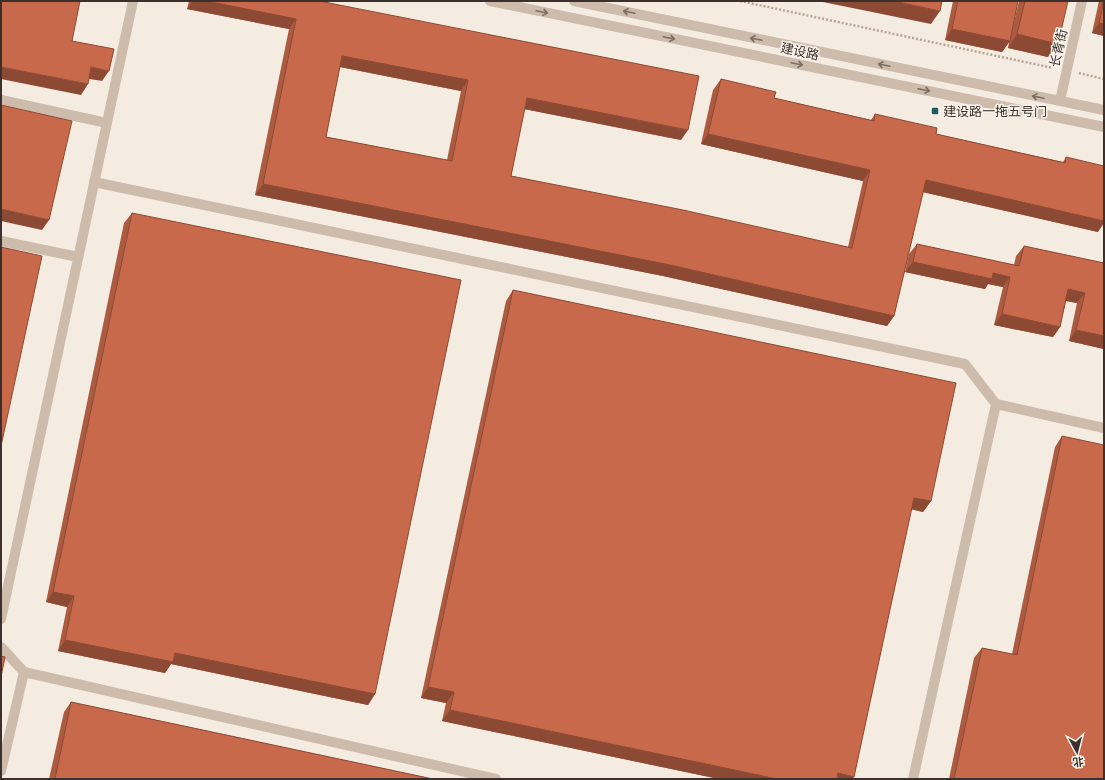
<svg xmlns="http://www.w3.org/2000/svg" width="1105" height="780" viewBox="0 0 1105 780" font-family="'Exo 2','Noto Sans SC',sans-serif">
<style>
.lines{fill:none;stroke-linecap:round;stroke-linejoin:round}
.path{stroke:#b9a596;stroke-width:2.5;stroke-dasharray:2 2;stroke-linecap:butt}
.minor{stroke:#cdbbac;stroke-width:10}
.wall{fill:#ac5a40;fill-rule:evenodd}
.shaded-wall{fill:#8c4a34}
.building{fill:#c8694b;stroke:#8c4a34;fill-rule:evenodd}
.oneway{stroke:#7d6f65}
.poi-dot{fill:#1f5a5e;stroke:#fbf5ee;stroke-width:1.5}
.labels{text-anchor:middle;dominant-baseline:central;stroke-width:3;stroke-linejoin:round;paint-order:stroke}
.street-label{font-size:13px;fill:#3b302b;stroke:#fbf5ee}
.poi-label{font-size:13px;fill:#3b302b;stroke:#fbf5ee;text-anchor:start}
</style>
<rect width="100%" height="100%" fill="#f4ebe1"/>
<g class="lines">
<path class="path" d="M740 1 1053 68
M1079 73 1104 79"/>
<path class="minor" d="M490 1 1104 127
M574 1 1104 110
M1 100 107 123
M1060 101 1082 1
M94 182 965 364 996 404 1104 428
M1 241 78 257
M1 619 133 1
M1 647 24 672
M1 771 24 672 496 779
M913 779 996 404"/>
</g>
<path class="wall" d="M189 1H319L681 140 524 109 511 176 848 247 863 181 701 144 713 90 721 79 774 98 871 120 875 114 936 134 1063 162 1066 157 1098 232 923 192 894 316 887 326 663 276 255 195 289 29 187 9ZM340 67 461 91 447 160 326 137Z
M953 1H1018L1013 26 1019 1H1068L1048 57 1008 48 1009 42 1002 52 945 40Z
M1099 1H1104V36L1092 33Z
M132 213 375 694 368 705 171 664 165 673 58 651 67 607 46 602 124 223Z
M917 244 1014 265 1016 256 1024 246 1104 263V349L1069 341 1077 303 1066 301 1060 327 1053 337 994 325 1003 287 988 284 985 289 905 272 909 254Z
M513 290 931 501 923 512 911 509 854 777 852 779H719L442 721 446 703 421 698 506 301Z
M1062 436 1104 779H949L974 658 982 648 1012 654 1055 447Z
M71 702 433 779H49L64 712Z"/>
<path class="shaded-wall" d="M193 1H206L296 19 289 29 187 9Z
M818 1H893L940 11 931 24Z
M1099 23 1104 24V36L1092 33Z
M952 29 1010 41 1002 52 945 40Z
M1017 34 1058 44 1048 57 1008 48Z
M342 56 468 80 461 91 335 66Z
M1 67 88 84 81 95 1 79Z
M91 67 109 71 102 81 84 78Z
M527 98 688 130 681 140 519 108Z
M708 134 870 170 863 181 701 144Z
M926 180 1104 221V223L1098 232 918 191Z
M263 184 670 265 894 316 887 326 663 276 255 195Z
M1 209 49 220 42 230 1 221Z
M913 262 993 273 1010 277 1003 287 988 284 985 289 905 272Z
M1068 289 1085 293 1077 303 1061 300Z
M1002 314 1060 327 1053 337 994 325Z
M1076 330 1104 336V349L1069 341Z
M914 498 931 501 923 512 906 508Z
M53 592 74 596 67 607 46 602Z
M65 640 175 653 375 694 368 705 171 664 165 673 58 651Z
M428 687 454 692 446 703 421 698Z
M450 710 777 779H719L442 721Z
M838 773 854 777 852 779H834Z"/>
<path class="building" d="M1 1H80L72 41 114 49 109 71 91 67 88 84 1 67Z
M206 1H319L699 76 688 130 527 98 511 176 683 210 852 248 870 170 708 134 721 79 776 92 774 98 874 121 875 114 937 128 936 134 1065 163 1066 157 1104 166V221L926 180 894 316 670 265 263 184 296 19ZM342 56 468 80 452 161 326 137Z
M893 1H942L940 11Z
M958 1H1018L1010 41 952 29Z
M1025 1H1068L1058 44 1017 34Z
M1104 1V24L1099 23Z
M1 105 72 121 49 220 1 209Z
M132 213 461 280 375 694 175 653 173 662 65 640 74 596 53 592Z
M917 244 1019 266 1024 246 1104 263V336L1076 330 1085 293 1068 289 1060 327 1002 314 1010 277 993 273 992 279 913 262Z
M1 247 42 256 1 446Z
M513 290 956 383 931 501 914 498 854 777 838 773 837 779H777L450 710 454 692 428 687Z
M1062 436 1104 445V779H954L982 648 1017 655Z
M1 656 5 657 1 677Z
M71 702 433 779H55Z"/>
<defs><path id="oneway-shaft" d="M-6 0H5M1.5-3L5.5 0L1.5 3" fill="none" stroke-width="1.6" stroke-linecap="round" stroke-linejoin="round"/></defs>
<g class="oneway">
<use href="#oneway-shaft" transform="translate(542 12) rotate(12)"/>
<use href="#oneway-shaft" transform="translate(629 12) rotate(-168)"/>
<use href="#oneway-shaft" transform="translate(669 38) rotate(12)"/>
<use href="#oneway-shaft" transform="translate(756 39) rotate(-168)"/>
<use href="#oneway-shaft" transform="translate(797 64) rotate(12)"/>
<use href="#oneway-shaft" transform="translate(884 65) rotate(-168)"/>
<use href="#oneway-shaft" transform="translate(924 90) rotate(12)"/>
<use href="#oneway-shaft" transform="translate(1038 97) rotate(-168)"/>
</g>
<rect class="poi-dot" x="931" y="107" width="8" height="8" rx="2"/>
<g class="labels">
<g class="street-label">
<text transform="translate(1058 48) rotate(-77)">长青街</text>
<text transform="translate(800 51) rotate(12)">建设路</text>
</g>
<g class="poi-label">
<text x="943" y="111">建设路一拖五号门</text>
</g>
</g>
<rect width="1105" height="780" fill="none" stroke="#3b302b" stroke-width="4"/>
<g transform="translate(1077 752) rotate(173)" stroke="#fbf5ee" stroke-width="3" paint-order="stroke">
<path d="M0-3L7 15L0 10L-7 15Z" fill="#3b302b"/>
<text y="-6" font-size="11" font-weight="bold" text-anchor="middle" fill="#3b302b">北</text>
</g>
</svg>
